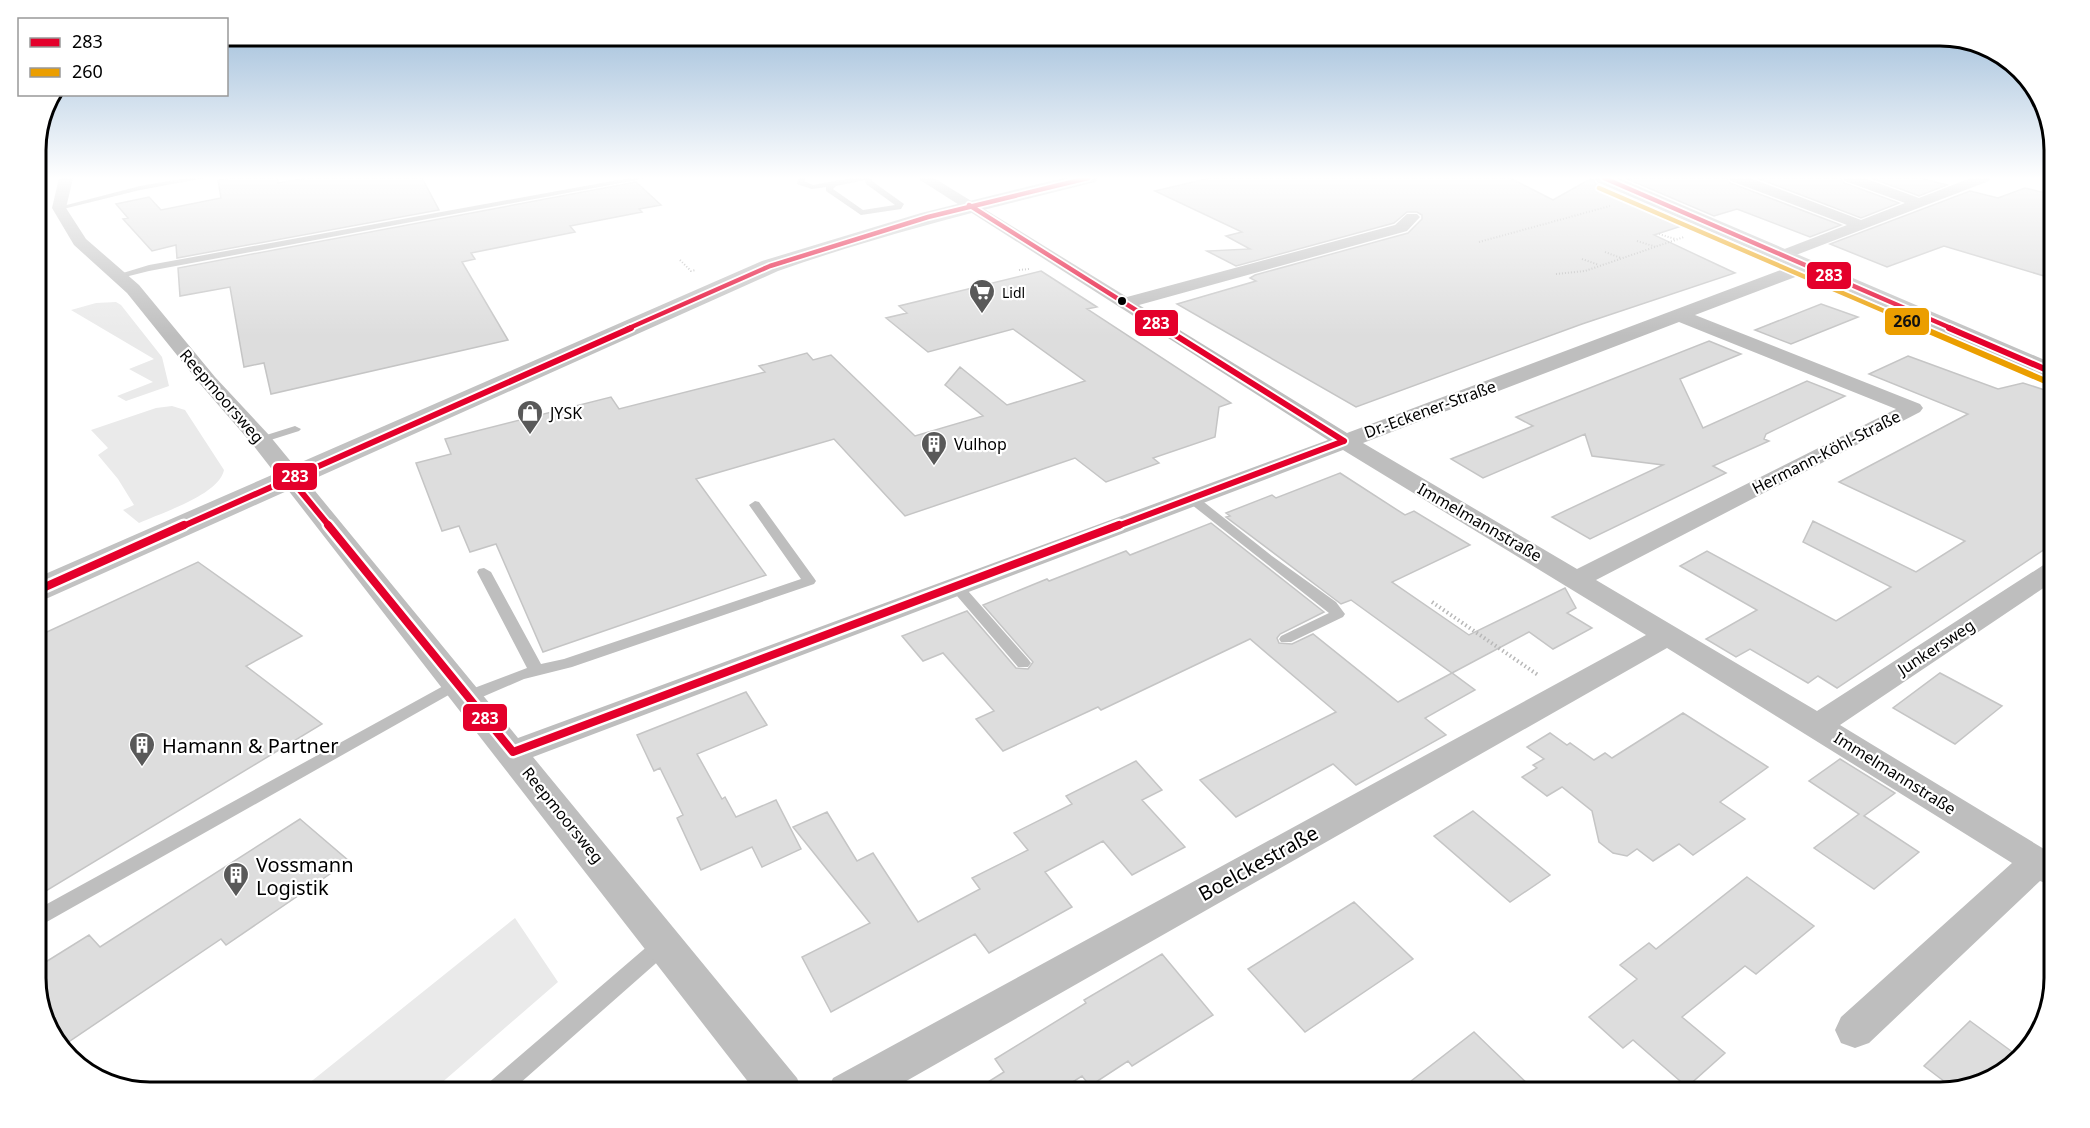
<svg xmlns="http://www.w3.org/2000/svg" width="2090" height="1128" viewBox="0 0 2090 1128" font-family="'Noto Sans',sans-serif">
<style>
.green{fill:#eaeaea}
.building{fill:#ddd;stroke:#c5c5c5;stroke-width:1.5}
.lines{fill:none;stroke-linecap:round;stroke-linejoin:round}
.path-far1{stroke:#b8b8b8;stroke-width:2;stroke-dasharray:1 2;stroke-linecap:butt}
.path{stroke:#b8b8b8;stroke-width:4;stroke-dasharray:1.5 3;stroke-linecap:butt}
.lane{fill:#bebebe;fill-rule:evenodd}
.street{fill:#bebebe;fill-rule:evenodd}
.secondary{fill:#c2c2c2;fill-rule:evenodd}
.bus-1-far2-casing{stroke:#fff;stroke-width:8}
.bus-1-far1-casing{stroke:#fff;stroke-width:10}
.bus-1-casing{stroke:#fff;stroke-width:13}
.bus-2-far1-casing{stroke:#fff;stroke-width:8}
.bus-2-casing{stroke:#fff;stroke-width:10}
.bus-1-far2{stroke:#e4002b;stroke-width:4.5}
.bus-1-far1{stroke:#e4002b;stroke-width:6}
.bus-1{stroke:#e4002b;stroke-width:8}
.bus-2-far1{stroke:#eb9e00;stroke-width:4.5}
.bus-2{stroke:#eb9e00;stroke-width:6}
.bus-dot{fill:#000;stroke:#fff;stroke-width:2}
.labels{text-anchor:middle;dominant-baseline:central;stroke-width:4.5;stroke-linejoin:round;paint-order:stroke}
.far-poi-label{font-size:14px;fill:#000;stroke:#fff;text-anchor:start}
.street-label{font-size:16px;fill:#000;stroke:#fff}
.poi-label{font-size:16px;fill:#000;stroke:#fff;text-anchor:start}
.near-poi-label{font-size:20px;fill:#000;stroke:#fff;text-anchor:start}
.near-street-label{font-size:20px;fill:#000;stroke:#fff}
.rim{fill:none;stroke:#000;stroke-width:3}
.line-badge{stroke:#fff;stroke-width:2}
.badge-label{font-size:16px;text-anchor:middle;font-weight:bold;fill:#fff}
.pale-badge-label{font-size:16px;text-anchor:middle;font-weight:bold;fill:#111}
</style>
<rect width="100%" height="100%" fill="#fff"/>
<path class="green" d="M116 302 121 305 162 357 169 386 126 401 117 396 153 382 129 369 154 359 71 310 96 303Z
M172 406 185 410 224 470C219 495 161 513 139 523L123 510 134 505 118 479 98 455 108 448 91 430 156 408Z
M515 918 558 982 431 1092H298Z"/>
<path class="building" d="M232 178H277L278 183 307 178H422L439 210 177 258 176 245 152 251 123 219 128 218 116 204 149 197 161 210 221 198 218 180Z
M1210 178H1510L1553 200 1592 178 1596 184 1688 224 1654 235 1735 273 1582 324 1356 407 1177 304 1256 281 1250 278 1255 275 1408 233 1422 219V215L1417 212H1407L1394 223 1236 266 1207 251 1250 249 1226 236 1242 232 1155 191Z
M1625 178H1727L1730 183 1841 225 1810 237 1737 209 1714 216Z
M1757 178H1841L1844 183 1899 203 1861 218Z
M1871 178H1920L1947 185 1919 196Z
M636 182 661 205 639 209 642 212 570 226 575 232 471 253 475 259 462 262 508 340 271 394 264 363 244 367 230 287 180 296 178 268Z
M2025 188 2054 195V279L1944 246 1887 267 1830 244 1970 191 1998 198Z
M1041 271 1097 307 1087 309 1231 403 1219 407 1215 437 1153 458 1159 463 1106 482 1075 458 905 516 834 439 696 479 766 575 543 652 496 544 470 552 459 526 442 531 416 463 451 454 445 439 611 397 619 409 765 372 759 366 807 353 813 360 831 355 915 436 983 416 945 385 960 367 1007 405 1085 381 1013 329 928 352 886 318 907 313 899 306Z
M1821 304 1858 317 1791 344 1755 330Z
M1709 341 1741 354 1680 379 1703 428 1807 381 1845 396 1766 434 1764 439 1769 441 1713 466 1726 473 1590 539 1552 517 1663 465 1592 456 1585 434 1483 478 1451 459 1533 426 1516 417Z
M1908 356 1998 389 2023 383 2054 393V543L1837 688 1818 676 1808 683 1750 649 1736 657 1706 639 1757 610 1680 566 1707 551 1836 621 1891 587 1803 542 1813 521 1916 572 1965 541 1839 482 1968 414 1869 374Z
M1340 473 1405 515 1414 511 1470 545 1392 582 1469 635 1565 588 1576 608 1567 613 1592 628 1553 649 1529 632 1452 673 1351 600 1341 604 1226 517 1230 516 1226 513 1272 495 1276 498Z
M1211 523 1324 612 1280 634 1277 638 1279 643 1292 644 1313 634 1398 702 1452 673 1475 690 1425 718 1446 735 1356 785 1333 764 1236 817 1200 780 1336 712 1250 639 1101 710 1098 707 1003 751 976 719 994 711 943 653 923 661 902 636 967 611 1016 668 1028 669 1033 662 983 605 1047 579 1049 581 1126 551 1130 555Z
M198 562 302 636 246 666 322 724 36 897V637Z
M1940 673 2002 706 1955 744 1893 708Z
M746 692 767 725 697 754 722 799 725 797 736 817 776 800 801 849 762 867 752 847 701 870 677 818 683 815 660 768 654 771 637 735Z
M1683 713 1768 767 1720 802 1745 819 1693 855 1679 844 1653 861 1637 849 1627 856 1613 853 1599 842 1592 811 1562 787 1547 796 1522 777 1537 768 1533 765 1544 759 1527 747 1550 733 1567 745 1570 743 1594 760 1605 753 1612 758Z
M1840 759 1895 793 1864 816 1919 852 1874 889 1814 848 1859 814 1809 781Z
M1136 761 1162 790 1142 800 1185 847 1132 875 1103 841 1045 872 1072 907 989 953 975 934 831 1012 802 957 870 923 793 827 827 812 857 861 873 853 918 922 980 889 972 878 1028 850 1014 833 1072 804 1066 796Z
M1473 811 1550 875 1510 902 1434 836Z
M300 819 349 861 226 945 221 939 61 1047 55 1042 36 986V968L89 935 100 947Z
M1747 877 1814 926 1756 974 1745 966 1682 1017 1725 1053 1687 1087 1633 1040 1623 1048 1589 1017 1637 979 1620 965 1649 943 1656 949Z
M1354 902 1413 959 1305 1032 1248 969Z
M1162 954 1213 1015 1132 1066 1128 1061 1090 1086 1082 1076 1057 1092H972L1004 1072 995 1059 1086 1003 1084 1000Z
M1970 1021 2018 1056 2003 1073 1953 1088 1924 1066Z
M1474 1032 1536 1092H1397Z"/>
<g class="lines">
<path class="path-far1" d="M1659 234 1675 239
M1637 241 1656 247
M1479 242 1610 206
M1605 252 1621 258
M1582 259 1599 265
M680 260 691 271 696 270
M1019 270 1029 269
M1556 274 1585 271 1684 237"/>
<path class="path" d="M1432 602 1538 675"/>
<path class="lane" d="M186 178H205L140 190 59 210 55 208 140 186Z
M629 178H647L149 271 117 279 113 276 149 265Z
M798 178H806L804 181 813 185 851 178H872V181L904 204 901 209 861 215 826 191V187L812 189 797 184ZM865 180 866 184 895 205 863 210 833 189 836 186Z
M295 426 301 429 299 431 261 443 255 440 257 438Z
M1191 494 1195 495 1272 556 1336 602 1345 614 1343 617 1291 642H1281L1279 639 1281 636 1329 613 1187 501 1185 498Z
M755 501 759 502 814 578 816 581 814 584 572 667 524 679 473 701H461L459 697 461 693 527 668 477 572 479 569 484 568 491 572 541 664 564 659 801 579 749 505Z
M956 582 961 583 1028 659 1031 663 1028 667H1018L951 589 949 586 951 583Z
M456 679 461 680 464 684 461 688 36 928V910Z
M664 936 671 938 674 944 671 950 510 1092H483L486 1085 657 938Z"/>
<path class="street" d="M59 178H73L66 208 86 239 139 285 215 377 269 435 518 738 1328 440 917 178H934L1127 297 1395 225 1407 214H1417L1420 217 1407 231 1139 305 1347 433 1802 262H1814L1816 266 1814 270 1695 315 1920 404 1923 408 1920 412 1596 580 1817 711 2045 564 2054 561V581L1840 725 2054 855V886L2040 881 1869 1043 1855 1048 1841 1043 1835 1030 1841 1017 2012 863 1667 648 887 1092H827L833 1078 1646 635 1343 450 533 757 797 1078 803 1092H756L253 445 201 385 127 293 74 245 52 208ZM1679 322 1896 409 1577 569 1363 443Z
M1729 178H1750L1861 220 1905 203 1845 181 1843 178H1864L1919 198 1971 178H1991L1989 181 1783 260 1777 258 1775 255 1777 252 1847 225 1731 181Z"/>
<path class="secondary" d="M1063 178H1098L1095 182C987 209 883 234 778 271L48 598 36 601V578L762 261 921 213Z
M1594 178H1619L2054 364V381L1597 182Z"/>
<defs>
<path id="bus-1-far2" d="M1604 178 1953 329
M969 205 1166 329
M627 329 770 266 928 217 1088 178"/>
<path id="bus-1-far1" d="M1164 328 1344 441
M1949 328 2054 373
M289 477 330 527
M181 527 631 328
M1115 527 1344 441"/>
<path id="bus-1" d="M328 525 513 752 1119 525
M36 591 184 525"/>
<path id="bus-2-far1" d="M1599 188 1926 329"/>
<path id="bus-2" d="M1922 328 2050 383"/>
</defs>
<use href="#bus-1-far2" class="bus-1-far2-casing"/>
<use href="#bus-1-far1" class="bus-1-far1-casing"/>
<use href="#bus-1" class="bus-1-casing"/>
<use href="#bus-2-far1" class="bus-2-far1-casing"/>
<use href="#bus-2" class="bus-2-casing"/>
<use href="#bus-1-far2" class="bus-1-far2"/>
<use href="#bus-1-far1" class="bus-1-far1"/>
<use href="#bus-1" class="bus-1"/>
<use href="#bus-2-far1" class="bus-2-far1"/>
<use href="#bus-2" class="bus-2"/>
</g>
<linearGradient id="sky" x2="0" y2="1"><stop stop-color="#96b7d6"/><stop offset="0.53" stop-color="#fff"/><stop offset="1" stop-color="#fff" stop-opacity="0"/></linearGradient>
<rect width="2090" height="336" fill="url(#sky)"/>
<defs>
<symbol id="supermarket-pin" viewBox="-11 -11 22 30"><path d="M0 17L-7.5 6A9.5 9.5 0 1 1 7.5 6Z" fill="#595959" stroke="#fff"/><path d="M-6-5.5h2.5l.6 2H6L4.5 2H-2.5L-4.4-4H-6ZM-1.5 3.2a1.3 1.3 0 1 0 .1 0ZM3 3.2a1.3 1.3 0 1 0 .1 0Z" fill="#fff"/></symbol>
<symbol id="shop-pin" viewBox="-11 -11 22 30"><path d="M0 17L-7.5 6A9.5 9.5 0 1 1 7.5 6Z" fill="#595959" stroke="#fff"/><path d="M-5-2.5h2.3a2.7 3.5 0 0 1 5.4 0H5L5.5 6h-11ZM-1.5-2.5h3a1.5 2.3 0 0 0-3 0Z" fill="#fff"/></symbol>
<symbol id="building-pin" viewBox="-11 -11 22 30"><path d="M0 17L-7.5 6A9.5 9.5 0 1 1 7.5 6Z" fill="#595959" stroke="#fff"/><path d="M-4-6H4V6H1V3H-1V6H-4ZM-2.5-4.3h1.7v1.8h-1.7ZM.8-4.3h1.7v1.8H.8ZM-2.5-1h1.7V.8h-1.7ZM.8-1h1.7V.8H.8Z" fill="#fff"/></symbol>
</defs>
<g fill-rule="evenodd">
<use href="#supermarket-pin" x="967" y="277" width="30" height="40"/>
<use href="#shop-pin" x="515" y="398" width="30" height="40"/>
<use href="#building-pin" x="919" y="429" width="30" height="40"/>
<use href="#building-pin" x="127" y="730" width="30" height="40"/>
<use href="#building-pin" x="221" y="860" width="30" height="40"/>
</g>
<circle class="bus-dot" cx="1122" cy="301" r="5"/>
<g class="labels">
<g class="far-poi-label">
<text x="1002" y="292">Lidl</text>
</g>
<g class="street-label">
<text transform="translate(222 396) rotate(49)">Reepmoorsweg</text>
<text transform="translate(1430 409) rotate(-20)">Dr.-Eckener-Straße</text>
<text transform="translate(1826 452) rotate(-27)">Hermann-Köhl-Straße</text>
<text transform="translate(1480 522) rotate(30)">Immelmannstraße</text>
<text transform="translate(1936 647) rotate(-33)">Junkersweg</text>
<text transform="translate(1895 773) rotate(32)">Immelmannstraße</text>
<text transform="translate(563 815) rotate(51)">Reepmoorsweg</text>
</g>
<g class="poi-label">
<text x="550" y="413">JYSK</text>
<text x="954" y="444">Vulhop</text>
</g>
<g class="near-poi-label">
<text x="162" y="745">Hamann &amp; Partner</text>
<text x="256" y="864">Vossmann<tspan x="256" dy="23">Logistik</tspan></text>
</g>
<g class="near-street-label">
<text transform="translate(1258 863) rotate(-29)">Boelckestraße</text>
</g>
</g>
<path d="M0 0H2090V1128H0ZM150 46H1940A104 104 0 0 1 2044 150V978A104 104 0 0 1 1940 1082H150A104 104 0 0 1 46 978V150A104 104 0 0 1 150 46Z" fill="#fff" fill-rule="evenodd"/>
<path class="rim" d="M150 46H1940A104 104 0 0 1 2044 150V978A104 104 0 0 1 1940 1082H150A104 104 0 0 1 46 978V150A104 104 0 0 1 150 46Z"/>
<g class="line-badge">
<rect x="1806" y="261" width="46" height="29" rx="6" fill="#e4002b"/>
<rect x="1884" y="307" width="46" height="29" rx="6" fill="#eb9e00"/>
<rect x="1134" y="309" width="45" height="28" rx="6" fill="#e4002b"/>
<rect x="272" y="462" width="46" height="29" rx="6" fill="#e4002b"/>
<rect x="462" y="703" width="46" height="29" rx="6" fill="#e4002b"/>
</g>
<g class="badge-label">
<text x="1829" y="281">283</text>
<text x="1156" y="329">283</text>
<text x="295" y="482">283</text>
<text x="485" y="724">283</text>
</g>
<g class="pale-badge-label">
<text x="1907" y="327">260</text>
</g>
<rect x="18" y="18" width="210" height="78" fill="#ffffff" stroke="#999999" stroke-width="1.5"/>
<rect x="30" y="38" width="30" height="9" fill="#e4002b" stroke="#999999" stroke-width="1.5"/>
<text x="72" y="48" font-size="18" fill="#000000">283</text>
<rect x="30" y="68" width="30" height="9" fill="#eb9e00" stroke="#999999" stroke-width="1.5"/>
<text x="72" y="78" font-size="18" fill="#000000">260</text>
</svg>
